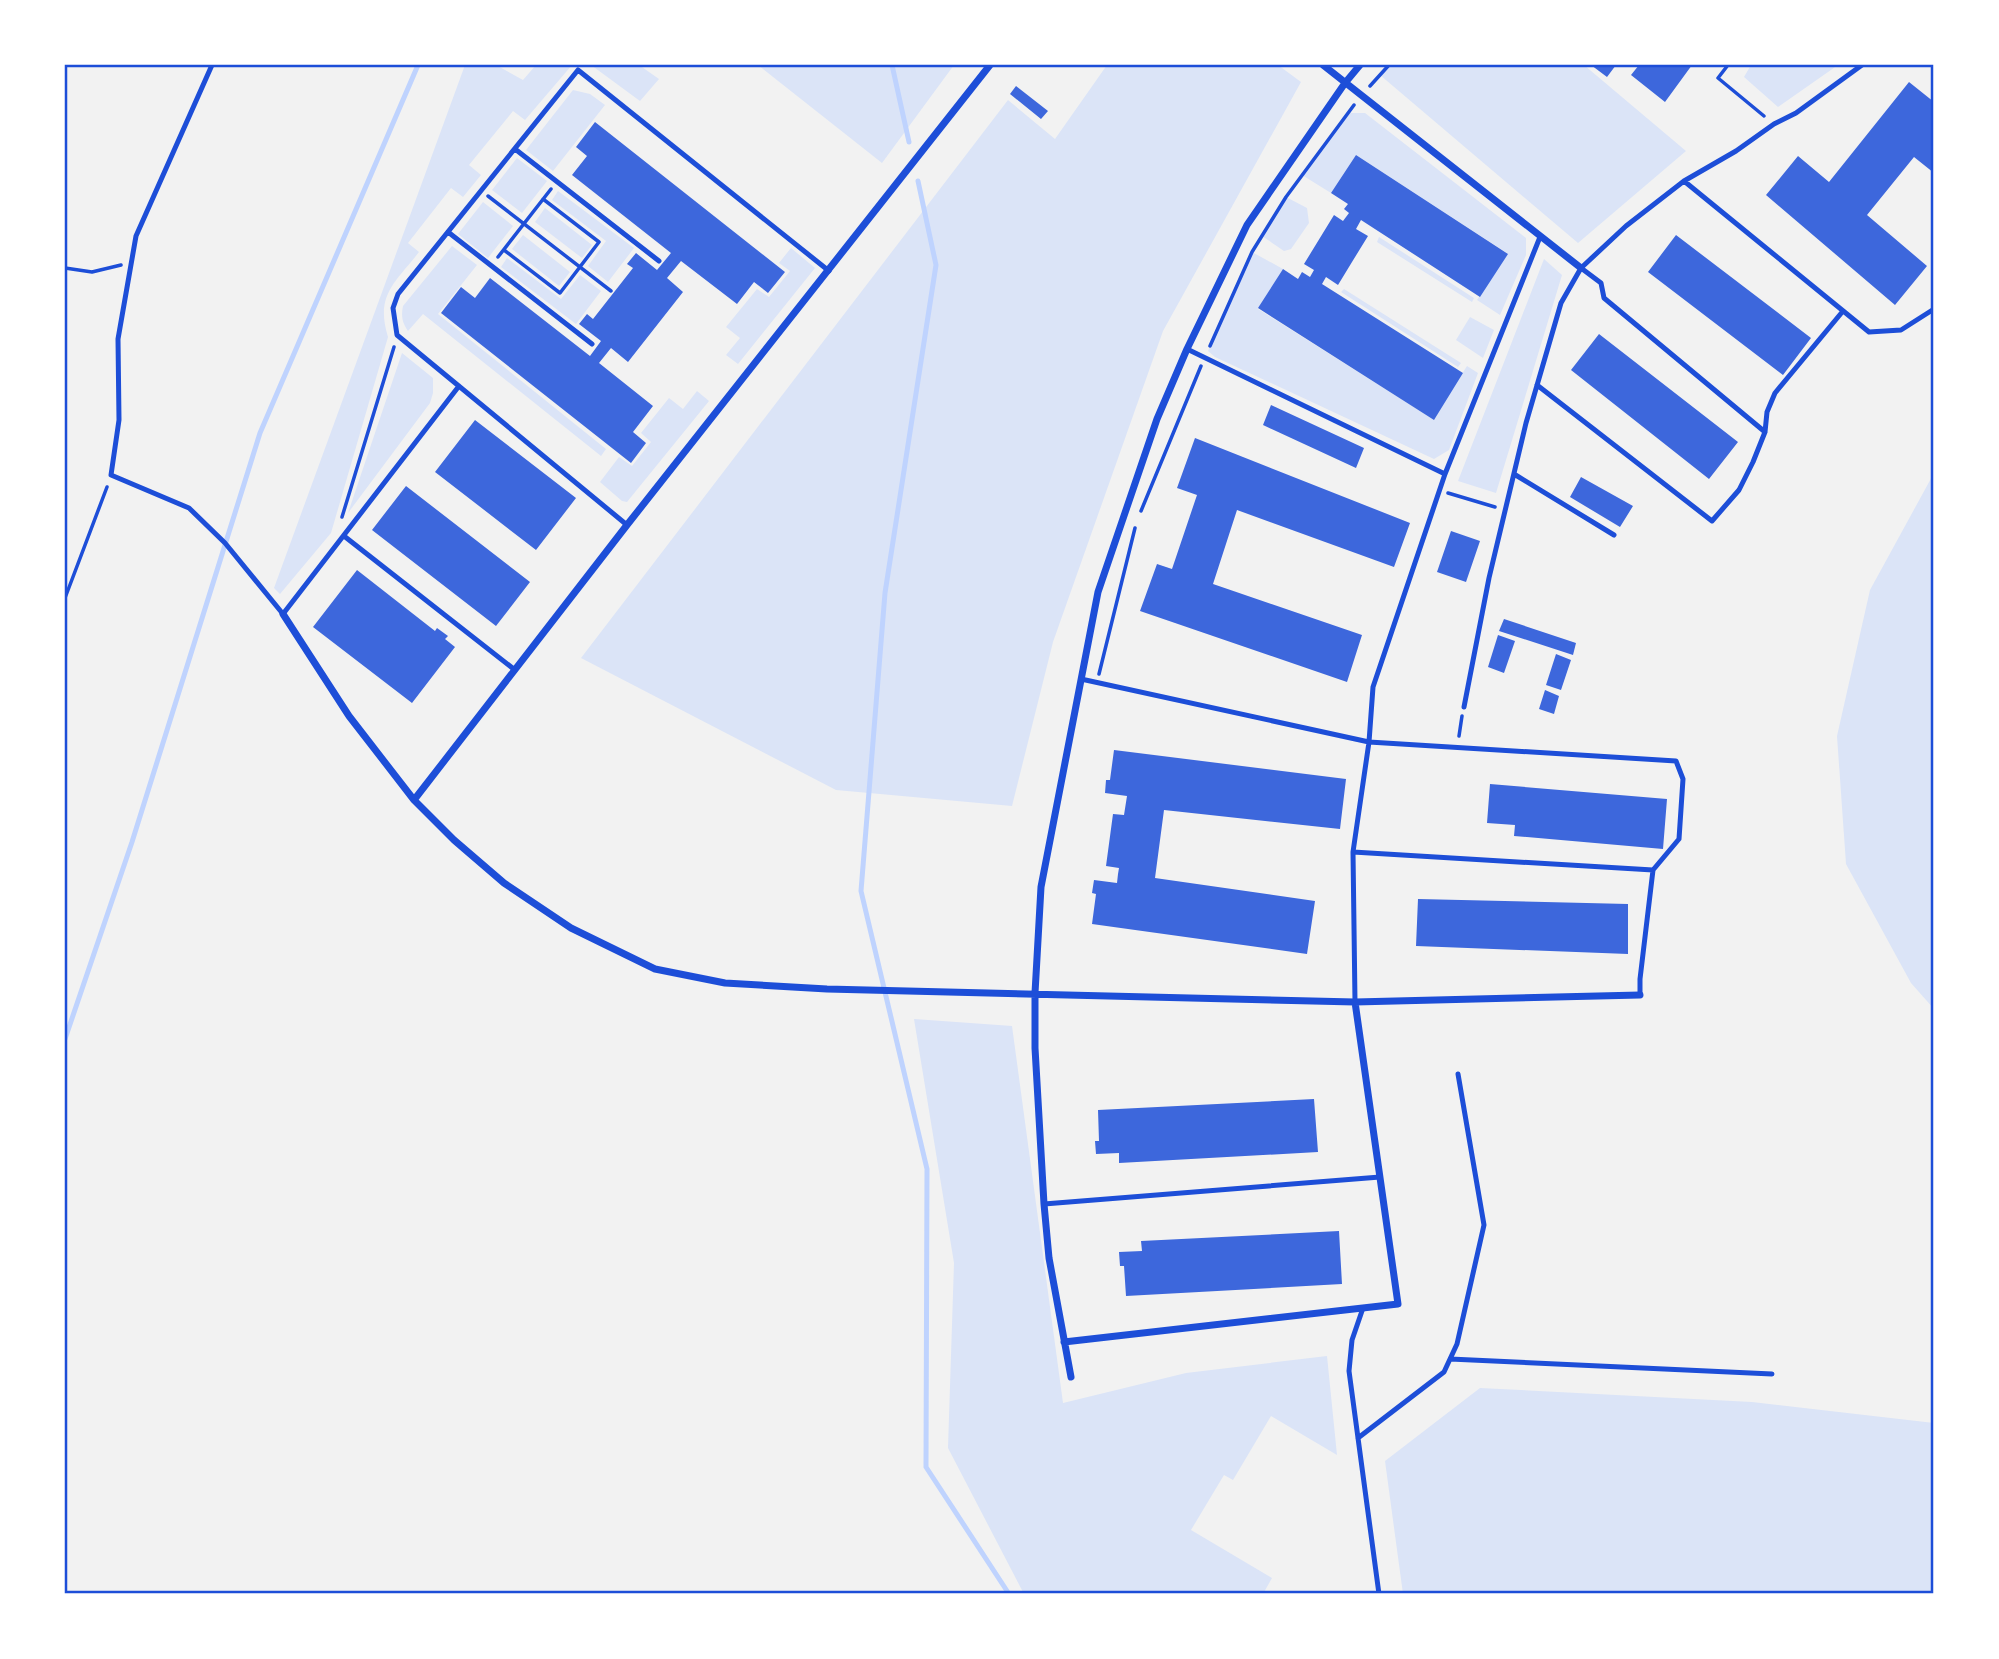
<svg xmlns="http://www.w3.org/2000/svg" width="1999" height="1659" viewBox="0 0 1999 1659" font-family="'Times New Roman',serif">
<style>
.green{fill:#dbe4f7}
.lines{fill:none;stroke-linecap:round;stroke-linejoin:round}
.stream{stroke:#bfd3fe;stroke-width:5}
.building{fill:#3d67dc}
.path{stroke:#1d4ed8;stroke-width:3.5}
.service{stroke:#1d4ed8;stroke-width:5}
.minor{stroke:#1d4ed8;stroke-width:7}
.neatline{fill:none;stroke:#1d4ed8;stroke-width:2.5}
</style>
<rect width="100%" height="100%" fill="#f2f2f2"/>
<path class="green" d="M465 65H496L523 80 536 65H572L525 120 513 111 469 165 481 175 463 197 451 188 408 243 419 252C395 283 375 295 388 337L331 533 280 594 274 588Z
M591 65H639L659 79 640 101Z
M758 65H954L882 163Z
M1107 65H1278L1301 82 1163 331 1053 642 1012 806 836 790 581 658 1008 100 1055 139Z
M1389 65H1584L1686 151 1578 243 1380 75Z
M1751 65H1838L1778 107 1744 77Z
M573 90 590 94 605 105 553 171 526 150Z
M1350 113H1365L1526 238V255L1500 315 1477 300 1507 253 1356 155 1331 193 1302 175Z
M517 158 547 181 522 213 492 190Z
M558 191 634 248 608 282 588 266 606 241 552 200Z
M1286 197 1307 208 1309 223 1291 249 1284 251 1262 236Z
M483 202 513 226 488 258 458 234Z
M545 208 592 245 582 258 535 222Z
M523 235 570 272 559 286 512 249Z
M1379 237 1474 298 1472 302 1377 242Z
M452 246 477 265 438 314 606 449 601 456 423 314 408 331C402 322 401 316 403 306Z
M791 248 815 268 738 364 726 355 740 338 726 327 757 289 769 297 790 271 779 263Z
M1252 252 1283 269 1258 309 1433 419 1467 366 1478 373 1449 450 1434 459 1215 357 1208 351Z
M507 258 561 299 580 275 601 291 576 324 501 267Z
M1544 259 1562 275 1496 493 1458 481Z
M1344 289 1461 363 1458 367 1341 292Z
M1470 317 1494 330 1483 358 1456 340Z
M402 353 433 378V393L430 403 348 513Z
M697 391 709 401 627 502 622 501 600 482 619 457 632 466 651 442 641 433 669 398 683 409Z
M1934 473V1009L1911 983 1846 864 1837 736 1870 590Z
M914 1019 1012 1026 1063 1403 1186 1373 1327 1356 1337 1455 1271 1416 1233 1480 1224 1475 1191 1530 1272 1578 1263 1594H1024L948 1448 954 1263Z
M1480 1388 1752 1402 1934 1423V1594H1403L1385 1461Z"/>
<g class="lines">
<path class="stream" d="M892 65 909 142
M918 181 936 265 885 593 861 891 927 1169 926 1467 1009 1594
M65 1039 132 842 260 433 418 65"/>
</g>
<path class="building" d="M1591 65H1616L1607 77Z
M1639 65H1692L1665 102 1631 75Z
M1909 82 1934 102V173L1914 157 1867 215 1927 266 1895 305 1766 195 1798 156 1829 182Z
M1016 86 1048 111 1041 119 1010 94Z
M595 122 785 272 768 293 754 282 737 304 681 261 667 278 683 292 628 362 611 348 599 363 653 406 633 432 646 443 631 463 441 313 461 287 475 298 490 278 590 356 601 341 579 324 587 314 593 319 633 268 627 264 636 253 657 270 671 253 572 175 587 156 576 147Z
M1356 155 1508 254 1480 297 1361 220 1356 229 1368 236 1352 262 1338 285 1326 277 1322 284 1463 373 1434 420 1258 308 1283 269 1298 279 1302 272 1310 277 1314 270 1304 264 1334 215 1343 221 1349 213 1344 209 1348 204 1331 193Z
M1676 235 1811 338 1783 375 1648 272Z
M1599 334 1738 442 1709 479 1571 370Z
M1271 405 1364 448 1356 468 1263 425Z
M475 420 576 498 536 550 435 472Z
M1195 438 1410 523 1394 567 1237 510 1213 584 1362 635 1347 682 1140 611 1157 564 1172 569 1197 495 1177 488Z
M1581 477 1633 506 1620 527 1570 497Z
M406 486 530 582 496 626 372 530Z
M1451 531 1480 541 1466 582 1437 572Z
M357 570 435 631 437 628 448 636 445 639 455 647 412 703 313 627Z
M1504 619 1576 643 1573 655 1499 631Z
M1498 635 1515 641 1504 673 1488 667Z
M1556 654 1571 660 1561 690 1546 685Z
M1545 690 1559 696 1554 714 1539 709Z
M1114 750 1346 779 1340 829 1164 810 1155 878 1315 901 1307 954 1092 924 1096 894 1092 893 1094 880 1117 883 1118 874 1119 868 1106 866 1113 814 1124 815 1127 796 1105 793 1106 780H1110Z
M1490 784 1667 799 1663 849 1514 836 1515 825 1487 823Z
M1418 899 1628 904V954L1416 946Z
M1314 1099 1318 1152 1119 1163V1153L1096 1154 1095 1141H1099L1098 1110Z
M1339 1231 1342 1284 1126 1296 1124 1266H1120L1119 1252 1142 1251 1141 1241Z"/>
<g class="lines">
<path class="path" d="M1728 65 1718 78 1764 116
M1370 86 1389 65
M488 196 611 291
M504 250 560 293 599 242 543 199
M498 257 551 189
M65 268 92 272 121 265
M1210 346 1252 252 1286 197 1354 105
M1448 493 1495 507
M1141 511 1201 366
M342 517 394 347
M65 598 107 487
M1099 674 1135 528
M1459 736 1462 716"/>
<path class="service" d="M212 65 136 236 118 339 119 420 111 475 189 508 225 543 283 614 459 386
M515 149 659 261
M1684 181 1869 332 1901 330 1934 309
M448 232 592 344
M1581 268 1601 283 1604 298 1765 432
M1187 349 1445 474
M1537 385 1712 521 1739 490 1753 462 1765 432 1767 412 1775 393 1843 311
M1514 474 1614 535
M627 525 397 335 393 308 398 294 578 70 829 271
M344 536 515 670
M1081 679 1369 742 1676 761 1683 779 1679 839 1653 870 1640 979V995
M1464 707 1489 578 1526 423 1561 303 1581 268 1626 226 1684 181 1736 151 1774 124 1796 113 1862 65
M1353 852 1653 870
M1355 1002 1353 852 1369 742 1373 687 1445 474 1540 237
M1044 1204 1380 1177
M1363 1308 1352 1340 1349 1371 1379 1594
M1450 1359 1772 1374
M1358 1438 1444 1372 1457 1344 1484 1225 1458 1074"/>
<path class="minor" d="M1323 65 1581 268
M283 614 349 716 414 800 454 840 504 883 571 928 655 969 725 983 827 989 1355 1002 1640 995
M414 800 627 525 990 65
M1064 1342 1398 1304 1355 1002
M1071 1377 1049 1258 1044 1204 1035 1048V993L1041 887 1098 592 1157 419 1187 349 1247 225 1345 83 1360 65"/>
</g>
<rect width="1999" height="1659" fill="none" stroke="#ffffff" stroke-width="133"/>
<rect x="66" y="66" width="1866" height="1526" class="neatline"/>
</svg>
